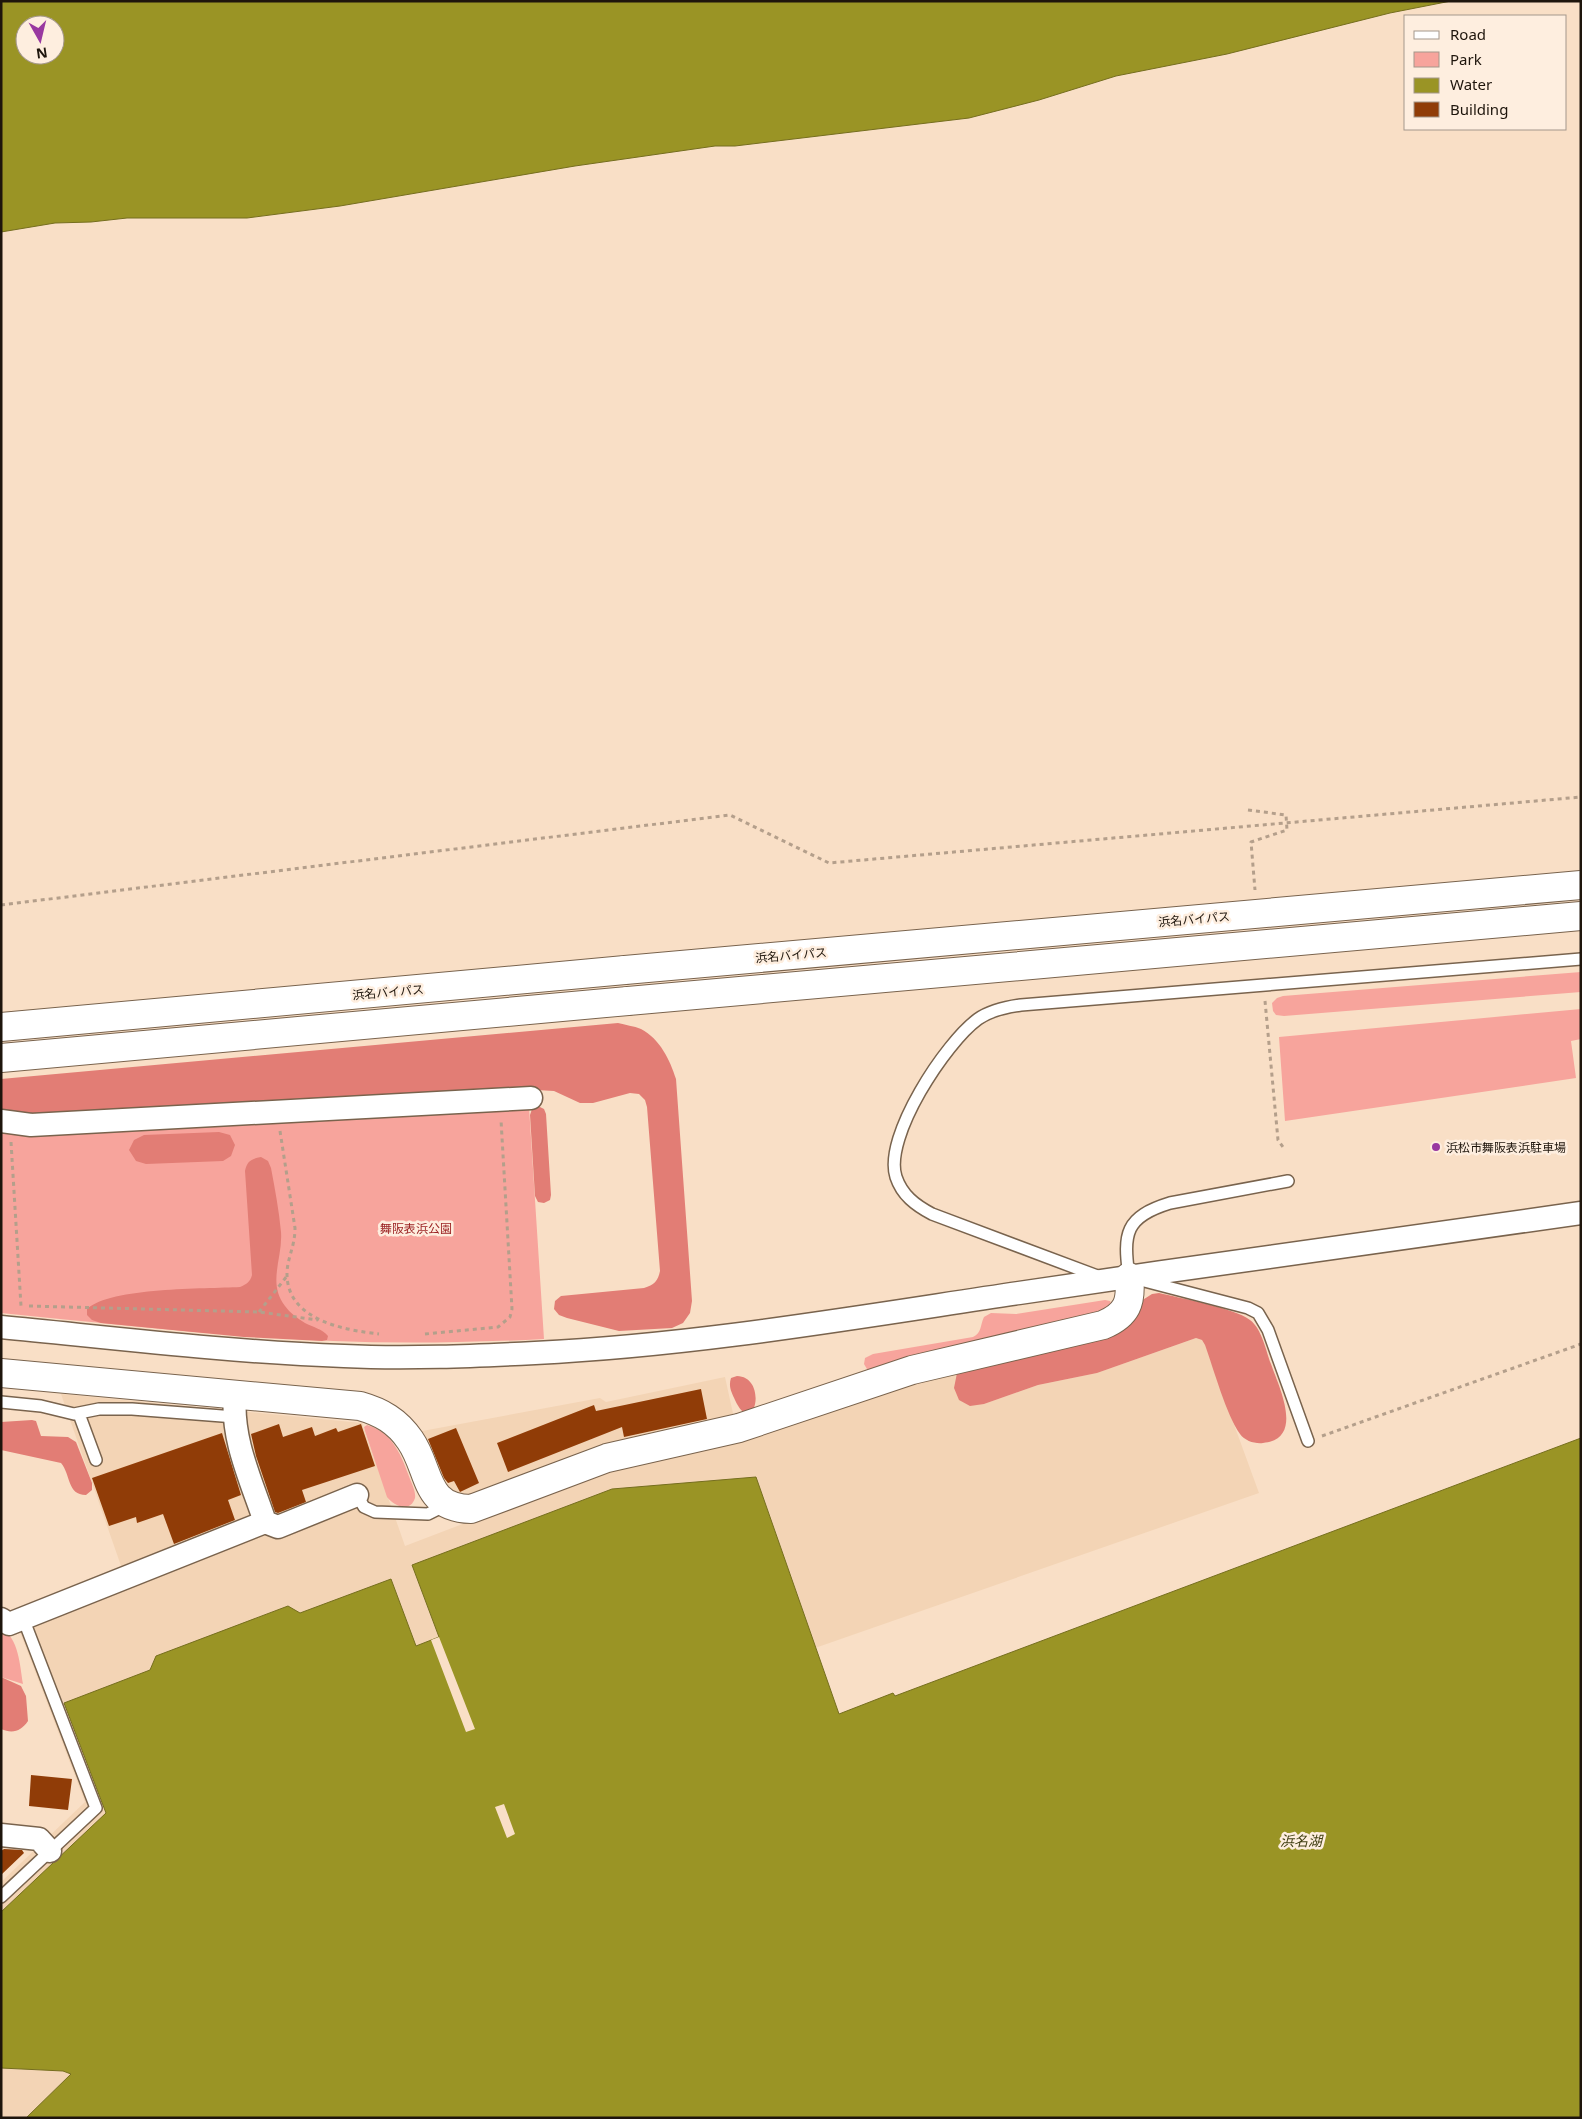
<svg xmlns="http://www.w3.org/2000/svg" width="1582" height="2119" viewBox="0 0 1582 2119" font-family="'Noto Sans','Noto Sans JP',sans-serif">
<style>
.built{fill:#f3d4b5}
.green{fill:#f7a49c}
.forest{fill:#e27d75}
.water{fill:#9a9425;stroke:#756e1e;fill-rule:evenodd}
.pier{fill:#f9dfc6}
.building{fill:#903c07}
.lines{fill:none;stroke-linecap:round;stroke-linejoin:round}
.service-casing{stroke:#79634d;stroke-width:14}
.minor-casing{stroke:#79634d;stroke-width:25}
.tertiary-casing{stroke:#79634d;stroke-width:30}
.motorway-casing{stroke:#79634d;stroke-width:30}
.path{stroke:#b49f8b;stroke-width:3;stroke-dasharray:4 4;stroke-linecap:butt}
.service{stroke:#fff;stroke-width:11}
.minor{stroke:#fff;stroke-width:22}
.tertiary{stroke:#fff;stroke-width:28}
.motorway{stroke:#fff;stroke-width:28}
.motorway-bridge-casing{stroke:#79634d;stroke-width:30;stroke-linecap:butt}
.motorway-bridge{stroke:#fff;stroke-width:28}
.poi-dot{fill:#9938a0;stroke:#feeedf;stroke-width:2}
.labels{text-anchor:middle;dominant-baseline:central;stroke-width:5;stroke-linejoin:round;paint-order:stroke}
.street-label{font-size:12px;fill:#1e150c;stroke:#feeedf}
.poi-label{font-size:12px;fill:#1e150c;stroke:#feeedf;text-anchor:start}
.park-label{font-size:12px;fill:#9c2324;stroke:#feeedf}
.water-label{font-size:14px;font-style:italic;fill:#413f13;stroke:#feeedf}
</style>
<rect width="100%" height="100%" fill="#f9dfc6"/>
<path class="built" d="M1196 1338 1202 1340 1205 1345 1259 1493 815 1648 756 1477 412 1565 439 1637 416 1646 391 1579 64 1704 106 1813 1 1912V1882L85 1802 18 1627 127 1583 61 1394 362 1423 405 1546 596 1473 968 1366 984 1404 1038 1385 1097 1373Z
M725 1377 734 1418 470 1498 444 1489 417 1432 600 1398 606 1402Z
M1 2068 63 2071 71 2074 26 2118H1Z"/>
<path class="green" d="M1581 972V992L1284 1016 1276 1015 1273 1011 1272 1003 1277 998 1283 996Z
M1581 1009V1039L1571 1041 1576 1078 1285 1121 1279 1037Z
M529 1107 544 1339C515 1341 486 1341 457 1342 304 1346 153 1328 1 1313V1130Z
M1105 1300 1110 1301 1112 1305 1108 1311 875 1369H867L864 1364 865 1358 873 1354 973 1337C982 1333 980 1325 984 1317L991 1313 1016 1314Z
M367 1425C393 1432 402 1457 410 1479 412 1484 416 1492 415 1498 410 1514 393 1505 387 1497L365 1431 364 1427Z
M1 1628C19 1638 20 1666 23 1684L1 1677Z"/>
<path class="forest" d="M618 1023C625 1025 634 1026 641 1029 660 1039 670 1060 676 1079L692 1301 690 1313 683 1323 672 1328 619 1331 567 1318 559 1315 554 1309 555 1301 561 1296 644 1288C654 1285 658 1281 660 1271L647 1107 645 1100 639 1094 630 1093 593 1103H580L554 1091 537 1090 32 1118 1 1113V1079Z
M538 1106 544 1109 546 1114 551 1195 550 1200 544 1203 538 1202 535 1196 530 1115 532 1109Z
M219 1132 230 1135 235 1145 231 1156 223 1161 146 1164 136 1161 129 1150 134 1140 144 1135Z
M261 1157 268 1161 271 1168C275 1189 279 1211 281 1232 283 1258 267 1283 285 1306 290 1313 297 1318 305 1323 313 1327 322 1329 328 1336L327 1340 322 1341 244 1337 101 1323 92 1320 87 1315V1309C111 1287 205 1289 240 1287 247 1284 250 1282 252 1275L245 1171C247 1161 251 1159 261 1157Z
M1159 1293C1179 1298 1235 1308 1250 1320 1262 1329 1266 1351 1271 1364 1279 1387 1305 1439 1263 1443 1255 1444 1245 1441 1240 1434 1226 1414 1214 1370 1205 1345L1202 1340 1196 1338 1097 1373 1038 1385 984 1404 970 1406 959 1400 954 1388 957 1373 1141 1301 1152 1294Z
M737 1376C769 1377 754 1441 735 1400 732 1393 728 1387 731 1378Z
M32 1420 36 1421 41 1436 68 1437 76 1442 92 1483V1490L86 1495C67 1495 71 1475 61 1463L1 1450V1422Z
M1 1677 21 1686 26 1696 28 1721C21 1731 13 1734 1 1729Z"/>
<path class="water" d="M1 1H1451L1390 13 1227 54 1116 76 1039 100 969 118 735 146H715L575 166 340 206 247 218H127L91 222 55 223 1 232ZM25 25H55V55H25Z
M1581 1438V2118H26L71 2074 63 2071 1 2068V1912L106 1813 64 1703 150 1670 156 1656 288 1606 300 1613 391 1579 416 1646 439 1637 412 1565 612 1489 756 1477 839 1714 893 1693 895 1696Z"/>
<path class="pier" d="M439 1637 475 1729 466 1732 431 1640Z
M504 1804 515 1834 507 1838 495 1807Z"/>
<path class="building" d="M701 1389 707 1419 624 1437 622 1427 508 1472 497 1443 594 1405 596 1411Z
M279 1424 283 1437 312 1427 315 1436 336 1428 338 1432 361 1424 375 1466 302 1490 306 1502 278 1513 275 1512 256 1456 251 1434Z
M456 1428 479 1483 460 1492 454 1481 448 1483 444 1478 428 1439Z
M222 1433 241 1495 228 1500 235 1520 174 1544 163 1514 137 1523 136 1517 109 1526 92 1478Z
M31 1775 72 1779 68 1810 29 1806Z
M4 1849 22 1850 24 1853 1 1875V1851Z"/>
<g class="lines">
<defs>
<path id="service" d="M1288 1181 1170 1203C1125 1217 1123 1233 1129 1277L1248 1308 1258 1313 1268 1330 1308 1441
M1100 1277 932 1214C915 1205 902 1195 896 1177 883 1137 946 1042 978 1019 991 1010 1006 1007 1021 1005L1581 959
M1 1402 41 1406 74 1414 99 1409H132L235 1417
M79 1414 96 1460
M357 1495 364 1507 375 1512 428 1514 438 1509 443 1502
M1 1897 96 1808 23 1618"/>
<path id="minor" d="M1 1121 31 1125 531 1098
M1 1327C115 1338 229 1352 344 1356 407 1359 472 1356 535 1353 698 1345 858 1317 1019 1293 1206 1265 1393 1240 1581 1213
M235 1395C231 1439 251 1480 265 1522L278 1527 357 1495
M1 1619 9 1624 265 1522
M1 1835 39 1839 50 1851"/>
<path id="tertiary" d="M1 1373 360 1406C381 1412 397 1421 410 1440 431 1470 423 1508 471 1509L607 1458 739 1428 912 1370 1103 1325C1127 1315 1132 1302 1129 1277"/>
<path id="motorway" d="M1 1027 625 970
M1 1058 628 1001"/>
</defs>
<use href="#service" class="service-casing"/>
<use href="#minor" class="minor-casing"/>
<use href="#tertiary" class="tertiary-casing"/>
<use href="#motorway" class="motorway-casing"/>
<path class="path" d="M1248 810 1286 815 1287 830 1251 842 1255 890
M1 905 730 815 829 863 1581 797
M1265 1001 1278 1140 1283 1147
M280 1131 295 1228C295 1247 287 1258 287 1274 287 1320 344 1330 379 1334
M11 1142 21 1306
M29 1306 259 1312 318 1320
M259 1312 287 1276
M425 1334 498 1327 510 1317 512 1309 501 1120
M1322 1436 1581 1344"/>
<use href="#service" class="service"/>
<use href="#minor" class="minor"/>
<use href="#tertiary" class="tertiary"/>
<use href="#motorway" class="motorway"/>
<defs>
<path id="motorway-bridge" d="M625 970 1581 885
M628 1001 1581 916"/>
</defs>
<use href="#motorway-bridge" class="motorway-bridge-casing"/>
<use href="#motorway-bridge" class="motorway-bridge"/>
</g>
<circle class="poi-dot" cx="1436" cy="1147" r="5"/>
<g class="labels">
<g class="street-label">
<text transform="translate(1194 919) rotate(-5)">浜名バイパス</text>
<text transform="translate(791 955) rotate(-5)">浜名バイパス</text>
<text transform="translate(388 992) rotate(-5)">浜名バイパス</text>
</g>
<g class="poi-label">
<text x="1446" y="1147">浜松市舞阪表浜駐車場</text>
</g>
<g class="park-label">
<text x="416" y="1228">舞阪表浜公園</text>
</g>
<g class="water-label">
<text x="1301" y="1840">浜名湖</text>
</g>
</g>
<rect width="1582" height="2119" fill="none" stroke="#1e150c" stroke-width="5"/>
<rect x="1404" y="15" width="162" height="115" fill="#feeedf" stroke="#a4978b"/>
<rect x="1414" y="31" width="25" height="8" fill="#ffffff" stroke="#a4978b"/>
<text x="1450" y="40" font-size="15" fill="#1e150c">Road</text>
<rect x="1414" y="52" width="25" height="15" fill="#f7a49c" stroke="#a4978b"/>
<text x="1450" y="65" font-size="15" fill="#1e150c">Park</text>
<rect x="1414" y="78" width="25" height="15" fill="#9a9425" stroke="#a4978b"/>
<text x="1450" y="90" font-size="15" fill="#1e150c">Water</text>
<rect x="1414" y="102" width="25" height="15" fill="#903c07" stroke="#a4978b"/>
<text x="1450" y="115" font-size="15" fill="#1e150c">Building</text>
<g transform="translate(40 40) rotate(172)"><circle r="24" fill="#feeedf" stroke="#a4978b"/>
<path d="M0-4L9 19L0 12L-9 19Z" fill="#9938a0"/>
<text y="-8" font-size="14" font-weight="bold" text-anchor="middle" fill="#1e150c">N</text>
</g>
</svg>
